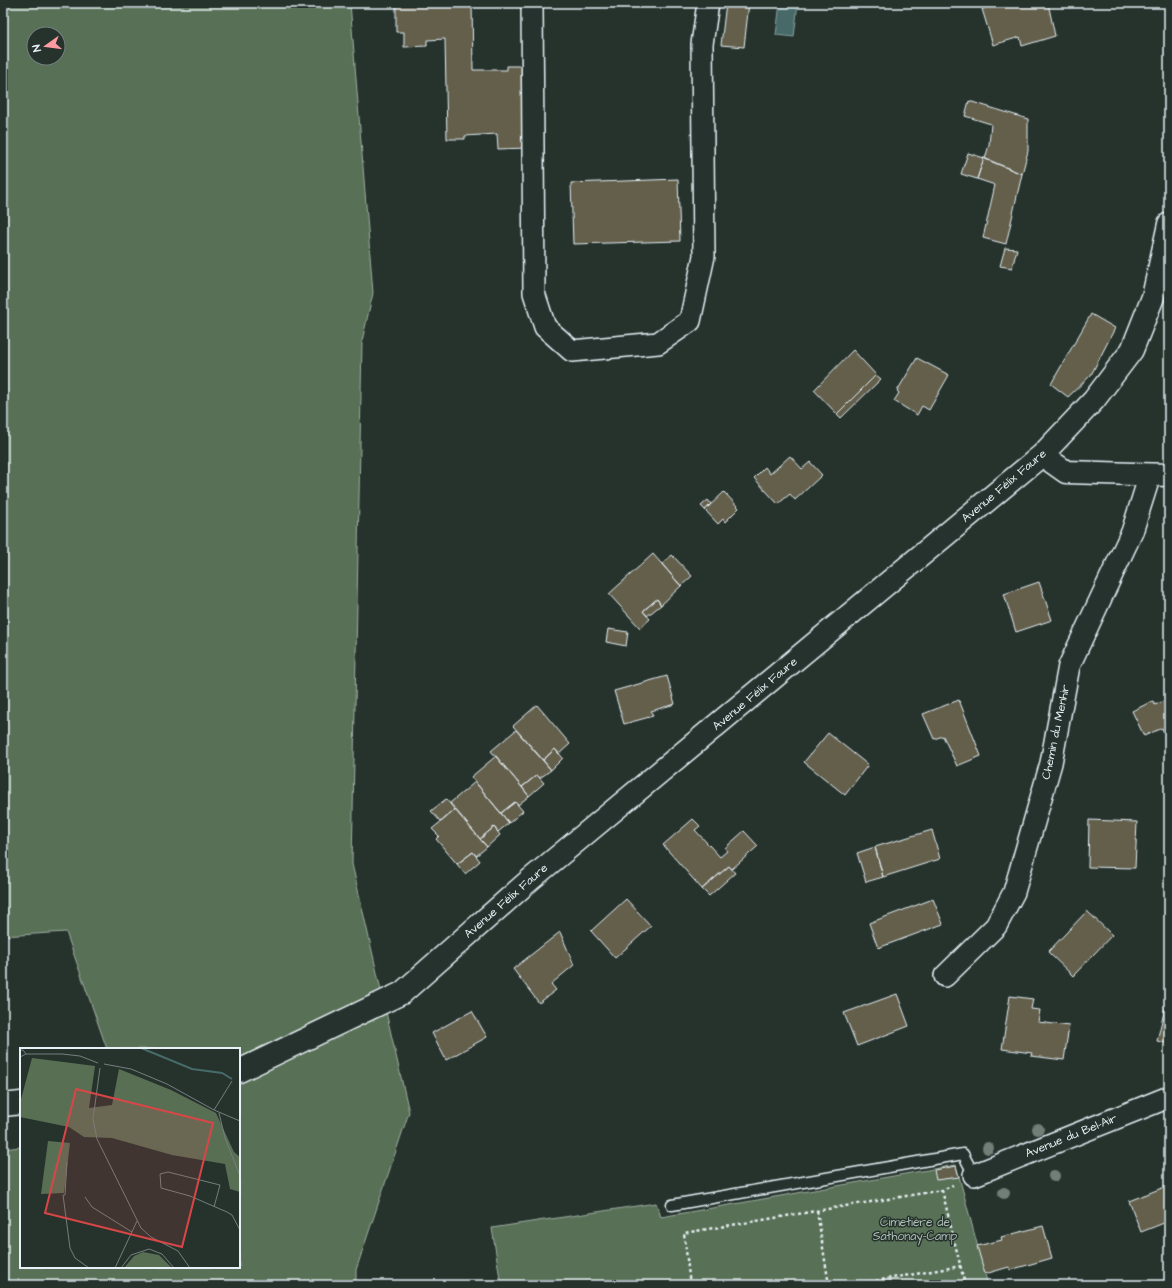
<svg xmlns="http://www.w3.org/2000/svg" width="1172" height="1288" viewBox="0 0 1172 1288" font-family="'Architects Daughter',sans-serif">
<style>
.green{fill:#586f54;stroke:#a0b0a6;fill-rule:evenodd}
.water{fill:#466b69;stroke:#87a1a2}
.building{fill:#635f4c;stroke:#e8f1f8}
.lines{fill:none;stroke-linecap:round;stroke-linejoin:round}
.lane-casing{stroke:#e8f1f8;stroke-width:13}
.street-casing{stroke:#e8f1f8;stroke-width:24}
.secondary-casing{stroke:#e8f1f8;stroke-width:25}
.path{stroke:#e8f1f8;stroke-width:2.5;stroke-dasharray:3 3;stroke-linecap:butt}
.lane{stroke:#26332d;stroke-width:10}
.street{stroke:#26332d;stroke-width:21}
.secondary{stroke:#26332d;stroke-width:22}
.tree{fill:#717f78}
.labels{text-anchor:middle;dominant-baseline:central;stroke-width:3;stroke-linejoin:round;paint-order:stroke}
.street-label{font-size:12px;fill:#e8f1f8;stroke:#26332d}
.park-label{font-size:12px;fill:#aebdb6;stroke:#26332d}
.inset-river{fill:none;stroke:#466b69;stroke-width:2}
.inset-road{fill:none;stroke:#747f7e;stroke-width:1}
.view{fill:#d94647;fill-opacity:0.15;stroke:#d94647;stroke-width:2}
.inset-edge{fill:none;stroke:#e8f1f8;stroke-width:2}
</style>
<rect width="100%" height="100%" fill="#26332d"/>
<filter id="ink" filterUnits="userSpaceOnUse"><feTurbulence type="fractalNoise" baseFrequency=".025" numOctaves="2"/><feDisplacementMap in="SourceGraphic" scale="8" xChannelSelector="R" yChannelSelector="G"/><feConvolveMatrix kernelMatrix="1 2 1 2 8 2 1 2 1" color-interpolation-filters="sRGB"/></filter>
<g filter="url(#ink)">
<path class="green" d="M3 3H350L373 293 362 341 352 864 409 1112 356 1270V1285H3V1149L21 1147V1267H239V1049H107L66 932 3 936ZM34 34H58V58H34Z
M956 1165 988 1285H501L492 1228 656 1203 661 1217Z"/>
<path class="water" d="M780 3H798L794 37 776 35Z"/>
<path class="building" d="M396 3H472L473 70H507V66H525L527 148 498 149 497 134 465 136V139H447L445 39 427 40V46L404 47V32H396Z
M726 3H749L744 47 721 45Z
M1001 3H1048L1055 36 1022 46 1020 37 993 45 982 9Z
M969 101 1028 119V151L1022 174 985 159 989 145 991 124 965 116Z
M968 153 984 158 977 179 961 174Z
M984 158 1022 174 1006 244 983 238 995 185 977 179Z
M678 179 680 241 573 244 571 183Z
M1005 248 1017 249 1012 268 1000 266Z
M1091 314 1115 328 1091 375 1068 397 1051 384Z
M853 350 876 375 837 414 814 390Z
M917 358 949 375 929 410 922 406 917 415 894 401 899 393 897 391Z
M876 375 881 379 841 418 837 414Z
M790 456 802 469 810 462 822 475 795 500 790 494 778 504 754 478 765 467 770 474Z
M724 492 739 508 725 522 723 519 718 524 705 510Z
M708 500 711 504 705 510 701 506Z
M653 554 681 586 661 605 657 599 643 611 650 619 640 628 609 594Z
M672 555 692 576 681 586 662 564Z
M1039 582 1052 620 1016 632 1004 594Z
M657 599 661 605 647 616 643 611Z
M608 629 628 632 626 646 606 642Z
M667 676 675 704 651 711 653 716 624 724 614 691Z
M1169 699V735L1166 737 1162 728 1144 736 1132 711 1153 701 1155 705Z
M959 700 981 756 957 766 943 736 934 739 923 714Z
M537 705 570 744 559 754 555 749 543 760 513 726Z
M516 730 551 770 540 778 537 775 522 787 491 751Z
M828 733 868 765 845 795 804 762Z
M555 749 563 758 551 770 543 760Z
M496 756 529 796 518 805 515 802 501 813 471 777Z
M537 775 544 783 529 796 522 787Z
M475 782 509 823 498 832 494 827 480 839 450 803Z
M446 799 455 810 441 822 431 811Z
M515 802 523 811 509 823 501 813Z
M455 810 487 847 476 856 473 852 457 864 436 839 439 836 432 829Z
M693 819 700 826 695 830 720 857 727 851 725 848 744 831 758 846 732 869 729 866 702 889 663 845Z
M1089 820 1137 822 1135 868 1088 867Z
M494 827 500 835 487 847 480 839Z
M932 830 940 859 883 877 875 847Z
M875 847 883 877 866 882 857 853Z
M473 852 480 861 465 874 457 864Z
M729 866 735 873 709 896 702 889Z
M626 899 651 926 615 958 591 931Z
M933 899 943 924 878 948 869 923Z
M1087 911 1112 935 1073 976 1048 952Z
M560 932 574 965 551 984 556 990 539 1003 513 969Z
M1169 992V1044L1157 1041Z
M897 994 909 1026 857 1046 844 1013Z
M1010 996 1033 999 1031 1009 1040 1010 1038 1022 1069 1026 1064 1060 1031 1056 1032 1053 1002 1049Z
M472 1011 487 1037 446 1060 432 1033Z
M956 1166 959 1177 936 1180 934 1170Z
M1167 1186 1169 1192V1221L1141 1232 1129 1201Z
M1043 1226 1052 1258 1010 1270 1009 1267 985 1274 977 1246 1002 1240 1001 1237Z"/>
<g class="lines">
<defs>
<path id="lane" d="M672 1205 963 1154 974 1175"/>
<path id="street" d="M532 3 534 293 545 327 572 351 658 343 690 321 704 256 702 44 708 3
M945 976 996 926 1014 892 1051 763 1069 666 1132 532 1150 475
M974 1175 1169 1097"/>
<path id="secondary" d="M1042 455 1066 472 1169 475
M239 1071 402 993 531 879 1042 455 1094 400 1132 350 1153 297 1169 224
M3 1105 21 1103"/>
</defs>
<use href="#lane" class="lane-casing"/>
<use href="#street" class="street-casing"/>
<use href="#secondary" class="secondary-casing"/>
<path class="path" d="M942 1190 965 1285
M817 1211 829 1285
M690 1285 684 1233 942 1190 953 1185
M852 1285 961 1266"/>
<use href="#lane" class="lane"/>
<use href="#street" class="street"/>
<use href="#secondary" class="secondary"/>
</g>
<g class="tree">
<circle cx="1038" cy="1129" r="6"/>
<circle cx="988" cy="1148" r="6"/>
<circle cx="1054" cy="1176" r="6"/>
<circle cx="1004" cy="1193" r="6"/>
</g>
</g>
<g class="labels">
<g class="street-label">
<text transform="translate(1004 486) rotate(-40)">Avenue Félix Faure</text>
<text transform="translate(755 694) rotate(-40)">Avenue Félix Faure</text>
<text transform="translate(1056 732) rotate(-78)">Chemin du Menhir</text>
<text transform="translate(506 901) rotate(-41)">Avenue Félix Faure</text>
<text transform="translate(1071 1136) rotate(-22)">Avenue du Bel-Air</text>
</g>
<g class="park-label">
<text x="915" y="1222">Cimetière de<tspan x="915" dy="14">Sathonay-Camp</tspan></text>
</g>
</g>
<g transform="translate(20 1048)">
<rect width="220" height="220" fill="#26332d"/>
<path d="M12 10 75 18 69 60 92 57 99 21 151 42 196 65 214 104 220 109V144L210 141 205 116 152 107 92 90 64 89 49 79 0 69V55ZM28 93 50 95 44 145 21 146ZM123 204 139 207 152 220H104L114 208Z" fill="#586f54"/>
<path class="inset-river" d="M121 0 172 21 202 25 212 31"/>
<path class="inset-road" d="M0 2H3L6 6 0 9M6 6H42L60 8 78 15M84 16 111 21 147 36 194 62 220 73M80 20 73 71 77 91 121 180 131 189 158 203 170 220M194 62 212 33M199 65 205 90 220 128M47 114 45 147H43L50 200 55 210 69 220M65 149 72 159 112 184M194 159 200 137 148 124 140 126 141 140 170 148 207 164 212 167 220 182M95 220 117 173M101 220 111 207 129 201 142 206 154 220"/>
<path class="view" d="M56 41 193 75 162 199 25 165Z"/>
<rect width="220" height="220" class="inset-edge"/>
</g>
<rect width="1172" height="1288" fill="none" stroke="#26332d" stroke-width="16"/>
<rect x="8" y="8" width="1156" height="1272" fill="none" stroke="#e8f1f8" stroke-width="1.5" filter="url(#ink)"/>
<g transform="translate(46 46) rotate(256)"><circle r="19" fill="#26332d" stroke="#747f7e"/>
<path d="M0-3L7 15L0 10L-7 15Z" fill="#ff9aa2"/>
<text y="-6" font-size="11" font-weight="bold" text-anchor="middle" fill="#e8f1f8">N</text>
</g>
</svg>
